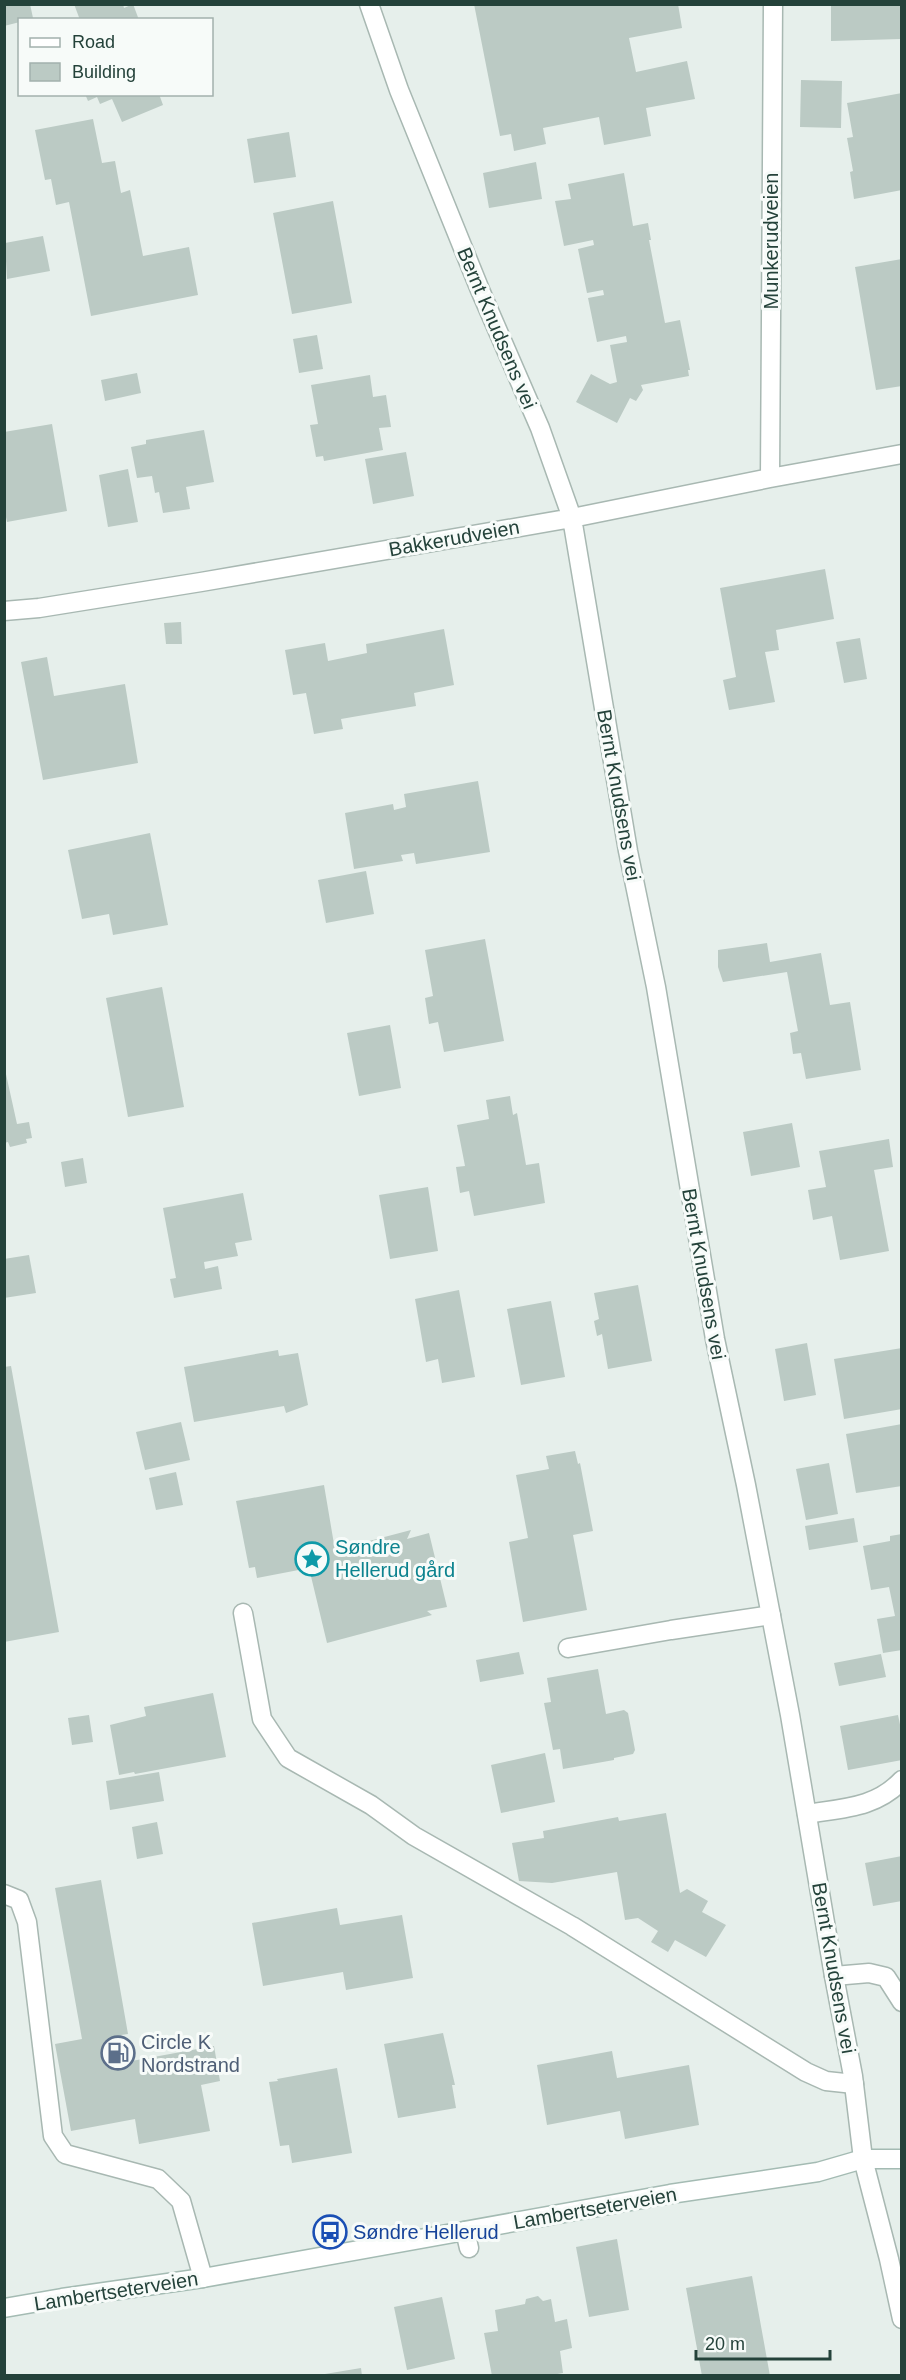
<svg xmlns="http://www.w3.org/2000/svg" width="906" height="2380" viewBox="0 0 906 2380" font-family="Helvetica,sans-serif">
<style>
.building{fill:#bbcac4}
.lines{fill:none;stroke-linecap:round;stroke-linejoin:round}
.lane-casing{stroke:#a8b8b2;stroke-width:21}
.street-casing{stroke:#a8b8b2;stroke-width:21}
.secondary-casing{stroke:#a4bbb3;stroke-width:21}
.lane{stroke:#fff;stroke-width:18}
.street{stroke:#fff;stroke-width:18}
.secondary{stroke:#fff;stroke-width:18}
.labels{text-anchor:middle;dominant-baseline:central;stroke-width:6;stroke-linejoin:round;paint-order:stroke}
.street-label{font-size:20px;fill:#24423a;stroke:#f7fbf9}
.culture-label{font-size:20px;fill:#0d838f;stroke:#f7fbf9;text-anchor:start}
.service-label{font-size:20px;fill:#4e5e75;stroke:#f7fbf9;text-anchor:start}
.transit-label{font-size:20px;fill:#164399;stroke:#f7fbf9;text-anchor:start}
</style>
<rect width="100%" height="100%" fill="#e6efeb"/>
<path class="building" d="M4 4H30L33 18 20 20V22L4 26Z
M74 4H123L124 8 133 4 139 20H80Z
M474 4H678L682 28 629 38 636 72 687 61 695 99 646 108 651 136 604 145 599 117 543 128 546 144 514 151 511 134 500 136Z
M831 4H901V39L831 41Z
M801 80 842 81 841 128 800 127Z
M902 93V190L854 199 850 172 853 171 847 138 853 137 847 103Z
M85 94H159L163 105 122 122 112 99 100 104 97 97 88 101Z
M93 119 102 163 115 161 121 193 130 190 143 256 189 247 198 295 91 316 69 202 56 205 51 179 45 180 35 130Z
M289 132 296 177 254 183 247 139Z
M536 162 542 199 489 208 483 173Z
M624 173 633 226 648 223 651 240H649L665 323 680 320 690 370H688L689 376 641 385 643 390 636 401 630 398 617 423 576 402 591 374 610 384 617 382 610 345 627 342 626 336 597 342 588 298 604 295 603 290 587 293 578 249 594 245 593 240 564 246 555 201 571 199 568 184Z
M333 201 352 303 292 314 273 213Z
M43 236 50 271 7 279 5 243Z
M902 259V386L876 390 855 267Z
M317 335 323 369 299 373 293 339Z
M137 373 141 393 105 401 101 380Z
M370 375 373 397 386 395 391 427 379 428 383 450 324 461 323 456 316 457 310 425 318 424 311 385Z
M52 424 67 511 7 522 4 507V432Z
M204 430 214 482 186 487 190 509 163 513 159 492 155 493 152 476 137 478 131 447 146 444V440Z
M406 452 414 496 373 504 365 459Z
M128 469 138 522 108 527 99 475Z
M825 569 834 619 776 630 779 650 765 652 775 702 729 710 723 680 736 677 720 588Z
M181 622 182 644H166L164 623Z
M444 629 454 685 414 693 416 706 341 719 343 729 314 734 306 693 293 695 285 650 325 643 328 661 367 653 366 644Z
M860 638 867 679 844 683 836 642Z
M47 657 54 696 125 684 138 763 43 780 21 662Z
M478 781 490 852 416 864 414 853 401 855 403 861 354 869 345 813 393 804 394 810 406 807 404 794Z
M150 833 168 925 113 935 109 914 82 919 68 850Z
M366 871 374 914 326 923 318 880Z
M485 939 504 1041 444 1052 438 1022 429 1024 425 998 433 996 425 950Z
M767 943 770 962 821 953 830 1005 850 1002 861 1070 806 1079 801 1053 793 1054 790 1033 798 1031 787 972 723 982 718 967V950Z
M162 987 184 1107 128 1117 106 998Z
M390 1025 401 1088 359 1096 347 1033Z
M4 1065 17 1124 29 1122 32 1138 26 1139 27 1143 10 1147 8 1142 4 1143Z
M510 1096 513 1115 517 1113 526 1165 539 1163 545 1203 474 1216 469 1191 460 1193 456 1167 465 1166 457 1125 489 1119 486 1100Z
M792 1123 800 1167 751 1176 743 1132Z
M889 1139 893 1167 874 1170 889 1251 840 1260 832 1216 813 1220 808 1190 826 1187 819 1151Z
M83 1158 87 1183 65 1187 61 1162Z
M428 1187 438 1251 390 1259 379 1195Z
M243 1193 252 1240 235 1243 238 1256 204 1262 205 1269 218 1266 222 1289 174 1298 170 1279 176 1278 163 1208Z
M29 1255 36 1293 4 1298V1259Z
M638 1285 652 1361 608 1369 602 1334 597 1336 594 1321 599 1319 594 1293Z
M459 1290 475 1377 442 1383 438 1359 426 1362 415 1299Z
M551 1301 565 1377 521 1385 507 1309Z
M807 1343 816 1395 784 1401 775 1349Z
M902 1348V1409L844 1419 834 1359Z
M278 1350 279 1356 298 1353 308 1405 286 1413 284 1406 194 1422 184 1367Z
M11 1366 59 1632 4 1642V1367Z
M181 1422 190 1460 145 1470 136 1432Z
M902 1424V1486L856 1493 846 1434Z
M575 1451 578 1464 580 1463 593 1531 573 1535 587 1610 523 1622 509 1542 528 1538 516 1475 549 1469 546 1456Z
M829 1463 838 1514 806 1520 796 1469Z
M176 1472 183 1505 156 1510 149 1478Z
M324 1485 335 1550 411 1530 407 1539 429 1533 447 1607 427 1611 432 1615 327 1643 309 1568 257 1578 255 1567 249 1568 236 1501Z
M854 1518 858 1542 809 1550 805 1526Z
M902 1534V1650L883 1653 877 1619 895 1616 889 1587 871 1590 863 1546 890 1541V1536Z
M519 1652 524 1674 480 1682 476 1660Z
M881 1654 886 1677 839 1686 834 1663Z
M598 1669 606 1714 624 1710 628 1713 635 1750 633 1754 614 1758V1760L563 1769 560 1749 553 1750 544 1703 551 1702 547 1678Z
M213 1693 226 1757 135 1774 134 1772 119 1775 110 1725 146 1716 144 1707Z
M89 1715 93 1742 72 1745 68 1718Z
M898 1715 902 1734V1760L848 1770 840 1726Z
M545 1753 555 1802 501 1813 491 1765Z
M159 1772 164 1801 110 1810 106 1781Z
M666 1813 680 1893 687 1889 708 1901 702 1912 726 1925 706 1957 675 1940 668 1952 651 1942 658 1931 638 1918 625 1920 617 1872 552 1883 519 1881 512 1843 544 1838 543 1831 618 1817 619 1821Z
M157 1822 163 1854 137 1859 132 1827Z
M902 1856V1901L873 1906 865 1863Z
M101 1880 128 2034 121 2035 126 2062 214 2046 220 2081 201 2085 210 2131 139 2144 135 2119 71 2131 55 2044 82 2039 55 1888Z
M337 1908 340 1925 402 1915 413 1978 346 1990 343 1972 263 1986 252 1923Z
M443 2033 455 2085H452L456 2108 398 2118 384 2044Z
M612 2051 617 2078 689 2065 699 2125 625 2139 620 2111 547 2125 537 2065Z
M337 2068 352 2153 292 2163 289 2145 280 2146 269 2082 278 2081 277 2079Z
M617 2239 629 2310 589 2317 576 2247Z
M752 2276 770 2376H702L686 2288Z
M538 2296 543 2301 551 2299 555 2322 567 2319 572 2348 560 2351 563 2373 546 2376H492L484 2333 498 2331 495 2310 525 2304 526 2299Z
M442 2297 455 2359 407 2370 394 2307Z
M361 2368 362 2376H325V2374Z"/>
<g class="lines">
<defs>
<path id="lane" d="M243 1613 262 1719 288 1758 371 1805 414 1836 572 1926 806 2072 826 2081 854 2084
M568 1648 671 1630 771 1615
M807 1814C843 1808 876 1808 902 1780
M4 1894 19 1900 27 1922 53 2136 65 2154 158 2179 181 2201 203 2278
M834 1976 869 1973 886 1977 902 2002
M465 2231 469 2248"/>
<path id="street" d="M369 4 399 90 480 290 540 428 572 518 628 851 656 987 715 1339 746 1485 790 1715 834 1976 853 2076 863 2159 889 2259 902 2319
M770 478 773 4
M4 611 39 608 201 582 572 518 770 478 902 454"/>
<path id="secondary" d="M4 2308 62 2298 203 2278 670 2194 818 2172 863 2159H902"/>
</defs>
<use href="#lane" class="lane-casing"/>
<use href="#street" class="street-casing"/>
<use href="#secondary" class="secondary-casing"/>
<use href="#lane" class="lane"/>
<use href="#street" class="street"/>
<use href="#secondary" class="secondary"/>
</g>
<defs>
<symbol id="sight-ring" viewBox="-11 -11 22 22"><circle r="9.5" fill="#f7fbf9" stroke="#0f9aa8" stroke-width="1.5"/><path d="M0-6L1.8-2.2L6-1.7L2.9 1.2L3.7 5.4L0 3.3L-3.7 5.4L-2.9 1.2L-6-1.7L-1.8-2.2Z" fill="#0f9aa8"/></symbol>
<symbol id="fuel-ring" viewBox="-11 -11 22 22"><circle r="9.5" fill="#f7fbf9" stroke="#5c6f8a" stroke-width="1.5"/><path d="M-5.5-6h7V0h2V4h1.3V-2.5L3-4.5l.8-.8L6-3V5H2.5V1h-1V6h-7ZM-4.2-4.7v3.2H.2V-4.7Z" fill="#5c6f8a"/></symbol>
<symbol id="bus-ring" viewBox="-11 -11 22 22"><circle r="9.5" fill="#f7fbf9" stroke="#1a4fb4" stroke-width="1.5"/><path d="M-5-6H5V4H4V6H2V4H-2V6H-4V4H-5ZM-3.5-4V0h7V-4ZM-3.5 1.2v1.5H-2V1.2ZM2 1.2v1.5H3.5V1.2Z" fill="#1a4fb4"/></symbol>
</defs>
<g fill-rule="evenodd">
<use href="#sight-ring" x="293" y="1540" width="38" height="38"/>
<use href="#fuel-ring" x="99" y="2034" width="38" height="38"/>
<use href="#bus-ring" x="311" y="2213" width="38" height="38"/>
</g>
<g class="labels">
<g class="street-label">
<text transform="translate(771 241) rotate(-90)">Munkerudveien</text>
<text transform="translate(497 328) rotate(67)">Bernt Knudsens vei</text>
<text transform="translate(454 538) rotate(-10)">Bakkerudveien</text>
<text transform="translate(619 795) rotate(80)">Bernt Knudsens vei</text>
<text transform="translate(704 1274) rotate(80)">Bernt Knudsens vei</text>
<text transform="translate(834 1968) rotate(80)">Bernt Knudsens vei</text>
<text transform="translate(595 2208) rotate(-10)">Lambertseterveien</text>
<text transform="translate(116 2291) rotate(-9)">Lambertseterveien</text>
</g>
<g class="culture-label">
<text x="335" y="1547">Søndre<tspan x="335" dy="23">Hellerud gård</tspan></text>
</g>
<g class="service-label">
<text x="141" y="2042">Circle K<tspan x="141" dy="23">Nordstrand</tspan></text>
</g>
<g class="transit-label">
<text x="353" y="2232">Søndre Hellerud</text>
</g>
</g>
<rect width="906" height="2380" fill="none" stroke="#24423a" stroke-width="12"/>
<rect x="18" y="18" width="195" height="78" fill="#f7fbf9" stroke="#a3b1ad" stroke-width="1.5"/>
<rect x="30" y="38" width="30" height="9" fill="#ffffff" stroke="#a3b1ad" stroke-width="1.5"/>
<text x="72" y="48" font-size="18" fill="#24423a">Road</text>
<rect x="30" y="63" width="30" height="18" fill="#bbcac4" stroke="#a3b1ad" stroke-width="1.5"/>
<text x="72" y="78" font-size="18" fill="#24423a">Building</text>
<path d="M696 2350v9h134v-9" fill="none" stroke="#24423a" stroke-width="3"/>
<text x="705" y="2350" font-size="18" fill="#24423a" stroke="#f7fbf9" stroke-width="4.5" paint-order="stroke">20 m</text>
</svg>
